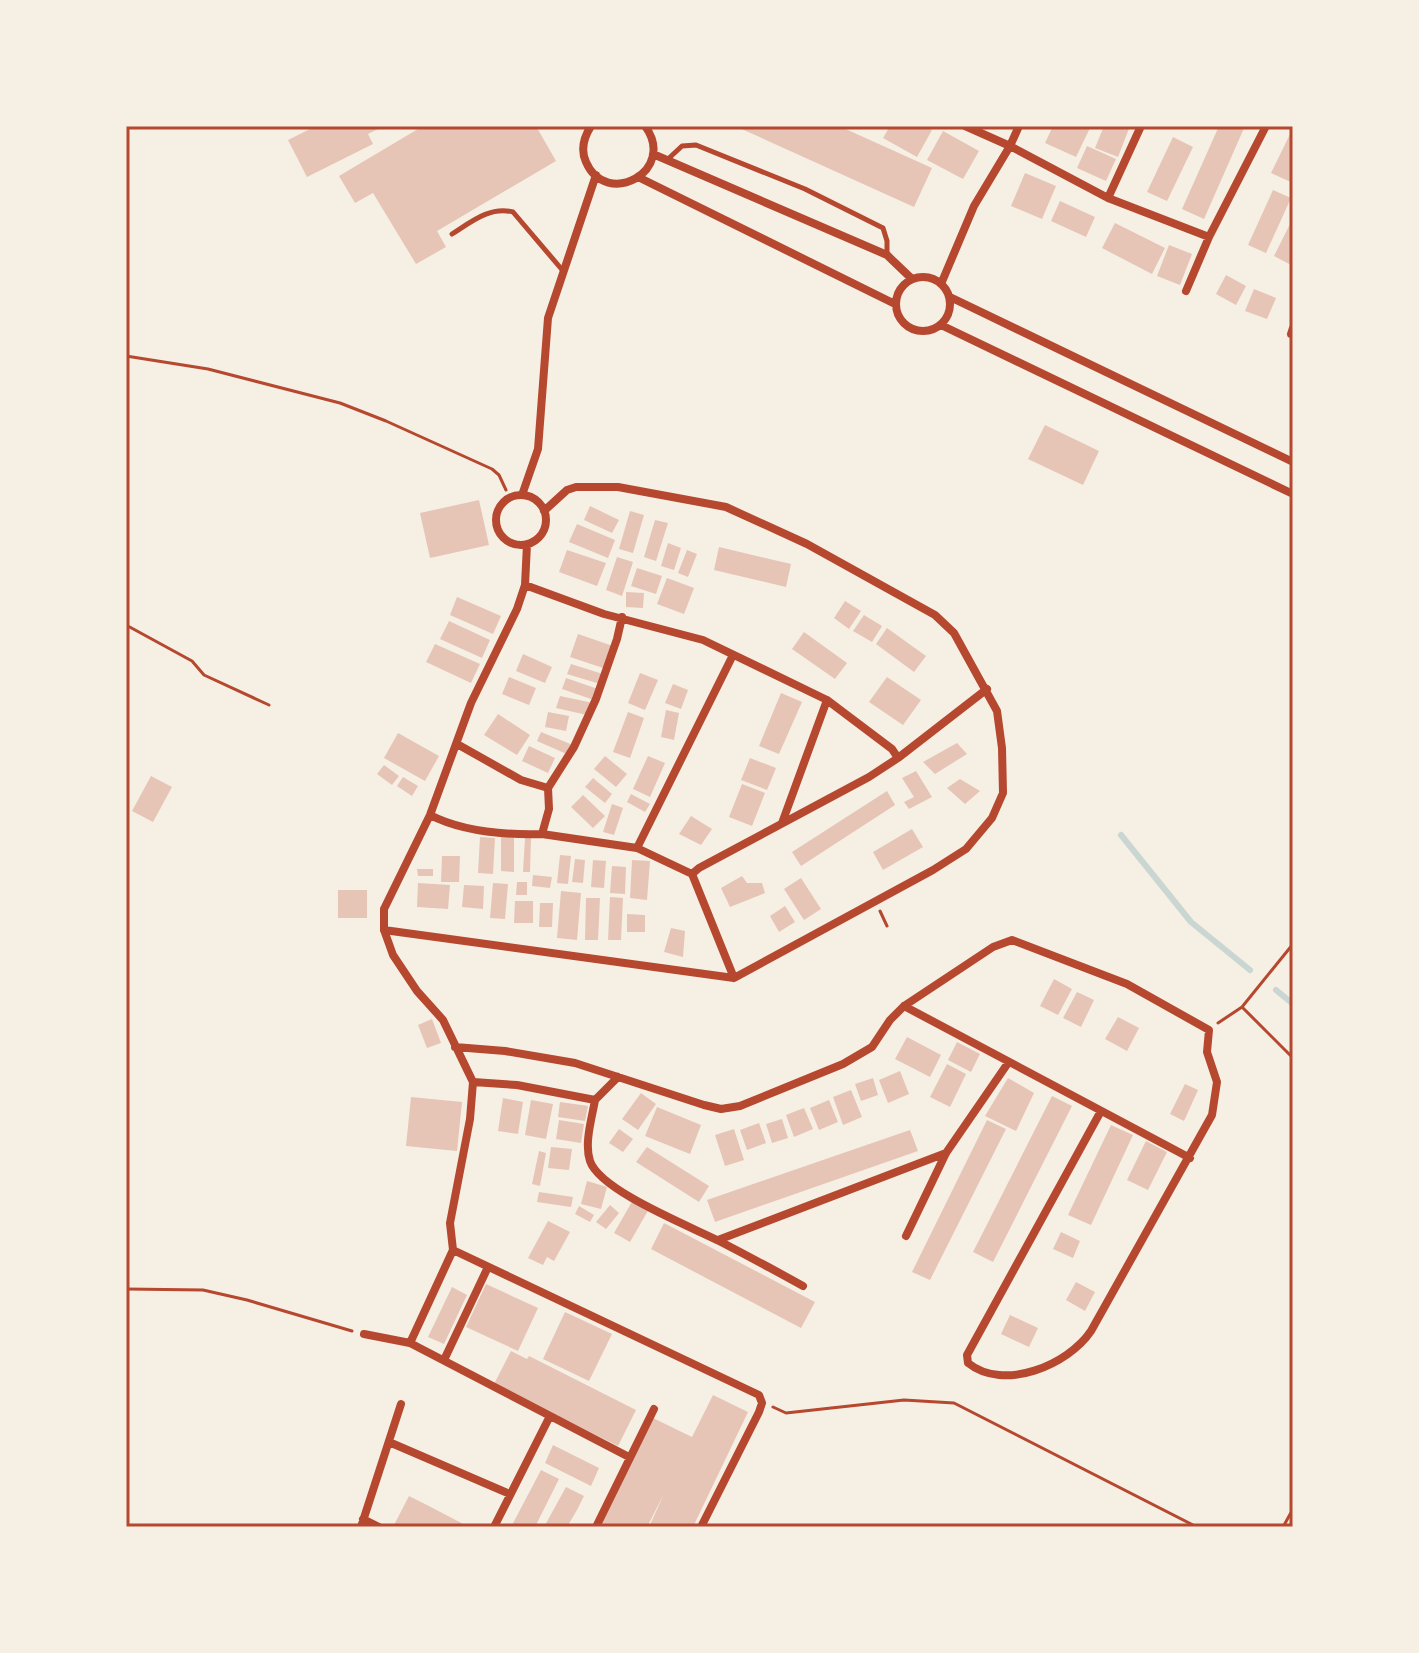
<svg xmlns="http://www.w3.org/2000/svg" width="1419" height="1653" viewBox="0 0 1419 1653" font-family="'IBM Plex Serif',serif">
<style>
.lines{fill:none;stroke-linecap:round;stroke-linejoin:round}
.stream{stroke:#c9d6d2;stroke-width:6}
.building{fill:#e6c5b7}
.path{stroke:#b5482f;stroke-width:3}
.service{stroke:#b5482f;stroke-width:5}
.minor{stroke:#b5482f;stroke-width:8}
.neatline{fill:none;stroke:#b5482f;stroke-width:3}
</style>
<rect width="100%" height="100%" fill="#f6efe4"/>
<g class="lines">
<path class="stream" d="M1121 835 1191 922 1250 970
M1276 990 1293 1004"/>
</g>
<path class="building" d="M316 126H384L368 134 373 144 307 177 288 140Z
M423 126H536L556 161 437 231 446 247 416 264 373 193 355 203 339 176Z
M735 126H839L932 168 914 207Z
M890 126H924L932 130 917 157 883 138Z
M1053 126H1091L1076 157 1045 143Z
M1104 126H1130L1118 157 1095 148Z
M1219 126H1245L1204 219 1182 209Z
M1293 128V183L1271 173Z
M943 131 979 151 963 179 927 160Z
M1173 137 1193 147 1167 201 1147 192Z
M1087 146 1116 159 1106 181 1077 168Z
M1025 173 1056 186 1042 219 1011 206Z
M1273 190 1291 198 1266 253 1248 245Z
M1060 201 1095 217 1086 237 1051 221Z
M1293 218V266L1274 256Z
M1115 223 1165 248 1152 274 1102 248Z
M1169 245 1192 254 1180 285 1157 276Z
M1226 275 1246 286 1236 305 1216 294Z
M1254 289 1276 298 1267 319 1245 311Z
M1045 425 1099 451 1083 485 1028 459Z
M479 500 489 545 430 558 420 513Z
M590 506 619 520 612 533 584 520Z
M630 511 644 515 633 553 619 549Z
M655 520 668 523 656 561 644 557Z
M577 524 615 540 608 558 569 542Z
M668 543 681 548 674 570 661 566Z
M719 547 791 564 786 587 714 570Z
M567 550 606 563 597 586 559 572Z
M687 550 697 554 688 577 678 573Z
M617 557 633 562 622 596 606 590Z
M637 568 662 576 656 594 631 586Z
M667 578 694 588 684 614 657 604Z
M626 592 644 593 643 608 626 607Z
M457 597 501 616 493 634 450 615Z
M845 601 861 611 849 629 834 618Z
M864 615 882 626 872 642 853 631Z
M449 621 490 640 482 658 440 639Z
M887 628 926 656 914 672 876 644Z
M804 632 847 663 835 679 792 649Z
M578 634 613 646 606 669 570 657Z
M435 644 480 664 471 683 426 662Z
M523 654 552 667 545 683 516 671Z
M571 664 603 674 600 684 567 674Z
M640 673 658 680 645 710 628 703Z
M509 677 536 688 529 705 502 694Z
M887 677 921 700 903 725 869 702Z
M566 678 598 689 594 700 562 689Z
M673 684 688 690 681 709 665 703Z
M781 693 802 702 779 754 759 746Z
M560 696 593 703 587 715 556 708Z
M666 710 679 713 674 740 661 737Z
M548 712 569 716 566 731 545 727Z
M628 712 644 718 630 758 613 752Z
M498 714 530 735 517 755 484 735Z
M541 732 573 745 569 755 537 741Z
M398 733 439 756 425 781 384 758Z
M957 743 967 754 935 774 923 762Z
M529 746 555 758 548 773 522 761Z
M605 756 627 774 616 787 594 769Z
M648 756 665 763 650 797 633 789Z
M750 758 776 768 767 790 741 780Z
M384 765 399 776 392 785 377 774Z
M916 771 932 797 909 809 904 802 914 797 902 778Z
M151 776 172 787 153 822 132 811Z
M403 777 418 786 412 796 397 786Z
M593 778 612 794 605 803 585 787Z
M960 779 980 791 965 804 947 788Z
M742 784 765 793 752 826 729 817Z
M887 791 895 805 801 866 792 852Z
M631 794 650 804 645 812 627 802Z
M583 795 605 816 593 828 571 807Z
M612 804 623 808 614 835 603 832Z
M691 816 712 829 701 845 679 834Z
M912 829 923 847 883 870 873 852Z
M501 833 514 834V872L501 871Z
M480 837 495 838 493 874 478 873Z
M525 838H531L530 872H523Z
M560 855 571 856 568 884 557 883Z
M442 856H460L459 882H441Z
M575 859 585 860 583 883 572 882Z
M593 860 606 861 604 888 591 887Z
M632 860 650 861 647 900 630 898Z
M612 866 626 867 625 894 610 893Z
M417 869H433V876H418Z
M533 875 552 877 550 888 532 886Z
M742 876 747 883H762L765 893 730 907 721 888Z
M801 878 821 909 804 920 784 889Z
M517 882H527V895H516Z
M418 883 450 885 448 909 417 907Z
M493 883 508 884 505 919 490 918Z
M464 885 484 886 483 909 462 907Z
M338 890H367V918H338Z
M561 891 581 893 577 940 557 938Z
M610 897 623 898 621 940H608Z
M586 898H600L598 940H585Z
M515 901H533V923H514Z
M540 903H553L552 927H539Z
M785 906 795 922 779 932 770 916Z
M627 914 645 915V932H627Z
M671 928 685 931 683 957 664 952Z
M1054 979 1072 989 1058 1015 1040 1006Z
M1077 992 1094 1000 1081 1027 1063 1018Z
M1118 1017 1139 1028 1127 1051 1105 1039Z
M432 1019 441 1043 427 1048 418 1025Z
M907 1037 941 1055 930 1077 895 1059Z
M957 1042 980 1054 971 1072 948 1060Z
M947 1064 966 1074 950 1107 930 1097Z
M900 1071 909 1094 888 1103 879 1080Z
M873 1078 878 1095 861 1101 855 1084Z
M1008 1078 1034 1093 1016 1131 985 1116Z
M1185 1084 1198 1090 1184 1121 1170 1114Z
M851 1090 862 1117 843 1125 833 1097Z
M641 1093 656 1104 638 1130 622 1119Z
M1052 1096 1072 1106 993 1262 973 1252Z
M411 1097 462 1102 457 1151 406 1146Z
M503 1098 523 1102 518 1134 498 1131Z
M531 1100 553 1104 546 1139 525 1135Z
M829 1100 838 1122 819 1130 810 1108Z
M560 1102 588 1106 585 1121 558 1117Z
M657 1107 701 1125 690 1154 645 1136Z
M804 1108 813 1129 794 1137 786 1115Z
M782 1119 788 1138 772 1143 766 1124Z
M559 1120 584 1124 581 1143 556 1139Z
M987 1120 1006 1129 930 1280 912 1272Z
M759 1123 766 1143 747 1150 740 1130Z
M1111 1125 1133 1135 1091 1225 1068 1215Z
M619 1129 633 1139 623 1152 609 1143Z
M734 1129 744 1160 725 1166 715 1135Z
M910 1130 918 1151 715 1222 707 1200Z
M1146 1141 1167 1152 1148 1190 1127 1180Z
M551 1147 572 1149 569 1170 548 1168Z
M647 1147 709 1186 699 1202 636 1162Z
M539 1151 546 1153 540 1186 532 1184Z
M587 1181 607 1187 601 1209 581 1204Z
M539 1192 573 1197 571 1207 537 1202Z
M633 1200 649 1209 630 1242 614 1233Z
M610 1205 619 1213 606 1229 596 1222Z
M579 1206 594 1215 590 1222 575 1214Z
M548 1221 570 1232 554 1261 547 1257 543 1265 528 1258Z
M664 1223 815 1302 801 1328 651 1249Z
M1061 1232 1080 1241 1073 1258 1053 1249Z
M1076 1282 1095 1292 1085 1311 1066 1300Z
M486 1284 538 1308 518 1351 466 1327Z
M452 1287 467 1295 444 1344 428 1337Z
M565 1312 612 1334 589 1381 543 1359Z
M1010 1315 1038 1328 1029 1347 1001 1334Z
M511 1351 527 1359 529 1356 636 1410 618 1446 494 1384Z
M713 1395 748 1412 693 1527H649L664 1494 647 1527H599L653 1418 692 1437Z
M553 1445 599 1468 591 1486 545 1463Z
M541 1470 559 1479 535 1527H511Z
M566 1487 584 1496 577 1510 567 1527H544Z
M409 1496 425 1504 469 1527H393Z"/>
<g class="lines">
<path class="path" d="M126 356 208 369 340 403 386 421 492 469 499 475 506 490
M126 625 192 661 204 675 269 705
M880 911 887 926
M1242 1007 1293 1058
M1218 1023 1242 1007 1293 944
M126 1289 203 1290 247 1300 352 1331
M773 1407 786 1413 904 1400 954 1403 1197 1527
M1283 1527 1293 1509"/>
<path class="service" d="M667 160 682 146 696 145 805 189 883 228 887 241V254
M452 234C471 222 490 206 513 212L564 272"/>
<path class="minor" d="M591 126C584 137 580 149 586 162 606 209 678 171 645 126
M1019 126 1010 146 1108 198 1209 237 1266 126
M653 154 887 255 912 279
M638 177 895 304
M1108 198 1141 126
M896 304a27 27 0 1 1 54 0a27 27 0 1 1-54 0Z
M941 284 974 206 1010 146 965 126
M1186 291 1209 237
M950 297 1293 462
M941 325 1293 494
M1291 334 1293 328
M522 495 538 449 548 318 596 175
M496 520a25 25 0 1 1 50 0a25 25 0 1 1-50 0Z
M525 585 604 614 703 640 827 700 782 823
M827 700 892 749 898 758
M457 744 521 780 548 788
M430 815C463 832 505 835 542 834L549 809 548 788 574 747 596 699 617 639 622 617
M542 834 637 848 692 874 734 978
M637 848 733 655
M692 874 699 868 869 777 898 758 987 689
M384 930 734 978 933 870 966 849 992 818 1003 793 1002 748 997 711 954 633 935 615 807 544 726 507 618 487H576L567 490 544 511
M904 1006 1190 1158
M455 1047 505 1051 575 1063 704 1105 721 1109 740 1106 843 1064 872 1047 890 1020 904 1006 993 947 1012 940 1127 984 1209 1030 1207 1052 1217 1082 1212 1115 1091 1331C1068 1365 1004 1392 968 1363L967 1355 1101 1111
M473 1082 517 1085 595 1100C592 1118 584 1143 590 1161 600 1191 692 1227 721 1242 748 1256 776 1271 803 1286
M595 1100 618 1077
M906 1236 946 1153 1008 1063
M718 1240 946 1153
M453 1250 450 1223 470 1119 473 1082 443 1020 417 991 393 955 384 930V909L430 815 471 703 517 609 525 585 527 544
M453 1250 759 1395 762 1403 759 1412 701 1527
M364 1334 410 1343 629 1457
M410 1343 453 1250
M444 1360 488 1267
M389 1442 510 1494
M363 1519 379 1527
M361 1527 401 1404
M494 1527 550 1416
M596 1527 654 1409"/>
</g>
<rect width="1419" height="1653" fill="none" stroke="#f6efe4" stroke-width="256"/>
<rect x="128" y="128" width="1163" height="1397" class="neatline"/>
</svg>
